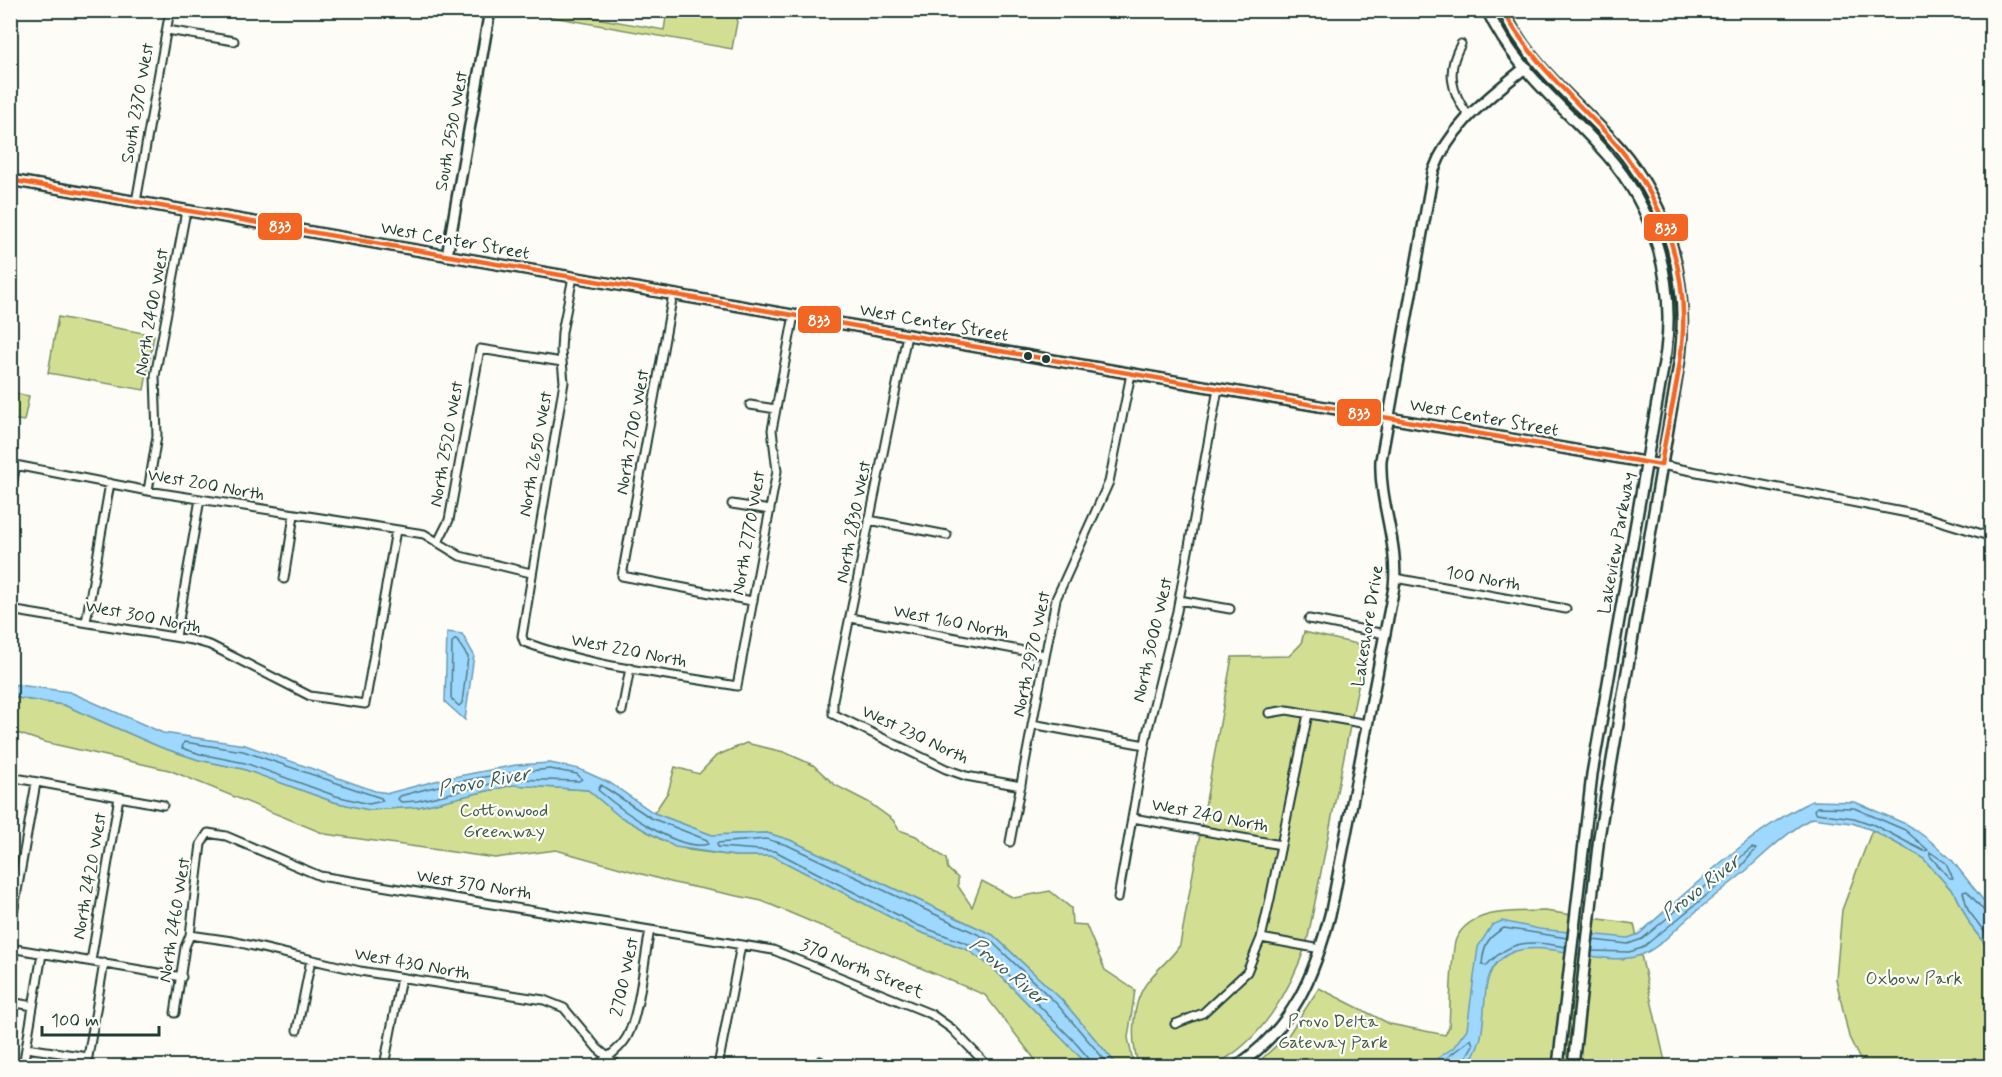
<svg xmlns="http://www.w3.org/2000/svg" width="2002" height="1077" viewBox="0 0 2002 1077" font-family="Mynerve,sans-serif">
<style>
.green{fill:#d2df93;stroke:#788e64;stroke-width:1.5}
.water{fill:#9ed8fe;stroke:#6b9aad;stroke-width:1.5}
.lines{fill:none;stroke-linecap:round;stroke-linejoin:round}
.shore{stroke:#527b85;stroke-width:1.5}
.street-casing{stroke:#1f3d34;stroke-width:11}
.secondary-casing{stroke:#1f3d34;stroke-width:14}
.street{stroke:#fdfcf7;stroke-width:7}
.secondary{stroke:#fdfcf7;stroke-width:9}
.bus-1-casing{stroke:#fdfcf7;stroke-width:9}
.bus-1{stroke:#f26522;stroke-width:4.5}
.bus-dot{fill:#1f3d34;stroke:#fdfcf7;stroke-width:2}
.labels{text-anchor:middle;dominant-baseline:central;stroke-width:4.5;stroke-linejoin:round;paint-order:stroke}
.street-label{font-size:18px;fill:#1f3d34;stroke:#fdfcf7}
.park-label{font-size:18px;fill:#435d47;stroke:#fdfcf7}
.water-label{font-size:20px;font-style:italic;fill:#385c5c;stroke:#fdfcf7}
.line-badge{stroke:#fdfcf7;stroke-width:2}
.badge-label{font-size:16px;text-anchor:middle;font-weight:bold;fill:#fff}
</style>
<rect width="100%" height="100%" fill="#fdfcf7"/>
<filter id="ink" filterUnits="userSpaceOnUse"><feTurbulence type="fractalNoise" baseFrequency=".0167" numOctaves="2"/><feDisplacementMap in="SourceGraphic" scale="12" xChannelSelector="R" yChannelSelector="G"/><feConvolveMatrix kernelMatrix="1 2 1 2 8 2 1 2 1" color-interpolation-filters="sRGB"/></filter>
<g filter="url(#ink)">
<path class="green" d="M519 11H556L664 30 667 11H739L732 49Z
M58 317 154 335 144 390 48 373Z
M15 393 29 396 24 421 11 419Z
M1304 632 1366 646 1307 942C1291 989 1261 1043 1214 1065 1203 1070 1154 1066 1139 1066 1130 1042 1131 1001 1149 980 1159 967 1171 959 1180 945L1232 657 1289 656 1301 644Z
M11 697 64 705 160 747 199 760 243 769 334 802 369 810 418 807 513 785 588 790 619 816 662 840 689 850 735 856H773L915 930 968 950 993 968 1089 1066H1040L985 995 762 901 674 883 556 850 495 858 325 834 169 770 44 742 11 731Z
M746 743 784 752 813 765 835 785 868 802 893 820 899 830 916 836 946 859 948 869 958 878V886L972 907 982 881 1014 898 1050 891 1071 908 1072 924 1086 925 1105 970 1135 990 1128 1038 1134 1066H1118L1061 999 993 935 790 840 767 833 712 835 654 813 668 792 675 767 699 774 716 756Z
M1872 830 1922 857 1956 895 1971 926 1991 952V1066H1863L1849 1037 1836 979 1842 910Z
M1545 911 1634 924 1666 1066H1254L1289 1034 1319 988 1390 1024 1445 1035 1449 1027C1450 1012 1451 949 1456 939 1471 907 1517 912 1545 911Z"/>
<path class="water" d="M447 632 462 634 474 655 465 720 445 702Z
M11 684 70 692 163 733 245 745 375 791 389 793 443 779 516 765 550 763 579 769 610 783 654 813 712 835 767 833 790 840 993 935 1061 999 1118 1066H1089L993 968 968 950 915 930 773 856H735L675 847 619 816 588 790 513 785 418 807 369 810 334 802 243 769 199 760 160 747 64 705 11 697Z
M1812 801 1855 802 1908 825 1928 839 1951 859 1991 910V952L1971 926 1956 895 1922 857 1872 830 1852 823 1812 818C1785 833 1764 855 1741 875 1725 888 1708 901 1692 915 1676 928 1658 950 1638 956 1598 969 1533 931 1501 959 1471 983 1498 1038 1464 1066H1426L1453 1048 1467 1029 1478 947 1492 925 1502 921 1539 929 1628 938 1639 934C1687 892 1755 827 1812 801Z"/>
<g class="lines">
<path class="shore" d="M456 639 468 657 462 703 459 706 451 699 452 642Z
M184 742 243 751 381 798 383 801 369 804 336 796 245 763 200 754 182 748Z
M550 769 577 774 582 779 579 781 512 779 417 801 401 802 398 799 400 796C449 782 500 773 550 769Z
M601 785 651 818 707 840 708 844C679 853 620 809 598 790Z
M1817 807 1854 808 1905 830 1928 850 1924 851 1874 825 1854 818 1816 813 1814 810Z
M1930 852 1946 863 1953 878H1949L1930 856Z
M1992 913 1985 912 1967 891 1963 892 1968 910 1992 942
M1566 947C1531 941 1512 938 1486 966L1482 964C1484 944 1487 938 1504 928L1567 938
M1592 951 1629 952 1642 948 1739 869 1756 849 1752 848 1748 851 1642 939 1628 944 1593 940
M1093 1066 1091 1061 1073 1040 998 964 971 945 917 925 775 851 718 847 717 843 766 839 787 845 990 940 1056 1003 1110 1066
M1436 1066 1471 1039 1473 1045 1461 1066"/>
<defs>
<path id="street" d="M167 30 234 41
M1461 44C1446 70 1451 92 1468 115
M136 202 170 10
M573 277 562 332 561 351 564 382 522 636 524 642C589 667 668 674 737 686L777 471 772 430 794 315
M673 294 622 576 752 601
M907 335 833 700V714L946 769 966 776 1021 786
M750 405 776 409
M10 464 148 491 424 534 460 556 531 573
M1661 465 1923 516 1992 537
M148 491 157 436 155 376 186 211
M10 495 16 465
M732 504 770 510
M869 520 947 535
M438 542 449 520 480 349 562 362
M1395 578 1566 609
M284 579 294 515
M1179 600 1230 609
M10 610 192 640 210 645 310 696 365 704 396 530
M851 618 1045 655
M1309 619 1385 634
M86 622 110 483
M176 637 200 499
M622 711 630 668
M1269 713 1287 710 1367 724
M1032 724 1145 745
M10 777 163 805
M1133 818 1281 845
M1010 842 1056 599 1109 482 1131 374
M1118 898 1147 733 1177 611 1218 389
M10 931 36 783
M190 935 232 941 360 971 544 1000 564 1008 598 1049 619 1066
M1261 938 1321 949
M10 948 182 977
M91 961 119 797
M10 1002 33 1006
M175 1013 185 947 190 935 201 844 208 833 226 836 320 876 773 950 931 1014 952 1029 988 1066
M1175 1024 1203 1013 1247 972 1261 938 1270 899 1308 714
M297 1030 311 960
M26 1048 88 1057 104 963
M23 1066 42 954
M384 1066 401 978
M596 1066C607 1058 620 1049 627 1037 640 1012 644 959 650 930
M718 1066 741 945
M819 1066 820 1061"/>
<path id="secondary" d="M1487 10C1516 72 1563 105 1607 155 1654 208 1675 280 1666 351L1592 774 1558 1066
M1503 10C1527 61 1570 96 1608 135 1666 195 1690 276 1680 358L1599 837 1573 1066
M10 180 1661 465
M447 256 490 10
M1237 1066C1294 1026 1314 977 1331 911L1394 587C1399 543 1379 503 1381 460L1433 172C1450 125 1488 98 1526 67"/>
</defs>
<use href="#street" class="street-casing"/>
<use href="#secondary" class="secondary-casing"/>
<use href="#street" class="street"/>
<use href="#secondary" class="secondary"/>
<defs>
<path id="bus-1" d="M10 180 1661 465C1668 420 1681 375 1683 330 1686 258 1657 188 1608 135 1570 95 1530 60 1503 10"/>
</defs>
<use href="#bus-1" class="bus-1-casing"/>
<use href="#bus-1" class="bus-1"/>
</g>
</g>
<g class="bus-dot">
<circle cx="1028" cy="356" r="5"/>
<circle cx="1046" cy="359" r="5"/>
</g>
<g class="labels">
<g class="street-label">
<text transform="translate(138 103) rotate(-80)">South 2370 West</text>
<text transform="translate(452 131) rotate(-80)">South 2530 West</text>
<text transform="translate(455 241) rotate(10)">West Center Street</text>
<text transform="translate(152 312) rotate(-80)">North 2400 West</text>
<text transform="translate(934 323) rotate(10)">West Center Street</text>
<text transform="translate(1484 418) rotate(10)">West Center Street</text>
<text transform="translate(633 432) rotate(-80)">North 2700 West</text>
<text transform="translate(447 444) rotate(-80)">North 2520 West</text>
<text transform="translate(536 454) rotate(-80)">North 2650 West</text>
<text transform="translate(206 485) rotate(10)">West 200 North</text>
<text transform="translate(854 522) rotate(-79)">North 2830 West</text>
<text transform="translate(749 533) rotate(-80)">North 2770 West</text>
<text transform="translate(1617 543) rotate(-80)">Lakeview Parkway</text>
<text transform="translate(1483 579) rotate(10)">100 North</text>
<text transform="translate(143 617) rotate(11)">West 300 North</text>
<text transform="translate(951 622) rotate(11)">West 160 North</text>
<text transform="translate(1368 626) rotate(-81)">Lakeshore Drive</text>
<text transform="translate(1153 640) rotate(-77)">North 3000 West</text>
<text transform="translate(629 651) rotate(11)">West 220 North</text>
<text transform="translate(1032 654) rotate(-78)">North 2970 West</text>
<text transform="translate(915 735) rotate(25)">West 230 North</text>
<text transform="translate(1210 816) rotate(11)">West 240 North</text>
<text transform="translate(90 876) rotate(-80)">North 2420 West</text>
<text transform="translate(474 885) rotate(9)">West 370 North</text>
<text transform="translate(175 920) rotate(-81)">North 2460 West</text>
<text transform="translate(412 964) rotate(10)">West 430 North</text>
<text transform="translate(862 969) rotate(22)">370 North Street</text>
<text transform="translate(625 977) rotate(-78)">2700 West</text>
</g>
<g class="park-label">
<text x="504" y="811">Cottonwood<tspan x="504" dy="21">Greenway</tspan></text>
<text x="1914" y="979">Oxbow Park</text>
<text x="1333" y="1022">Provo Delta<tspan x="1333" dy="21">Gateway Park</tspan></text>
</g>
<g class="water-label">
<text transform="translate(484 782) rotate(-10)">Provo River</text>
<text transform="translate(1701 888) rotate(-38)">Provo River</text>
<text transform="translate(1008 972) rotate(40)">Provo River</text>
</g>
</g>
<g class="line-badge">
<rect x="257" y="212" width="46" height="29" rx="6" fill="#f26522"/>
<rect x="1643" y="213" width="46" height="29" rx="6" fill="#f26522"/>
<rect x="797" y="305" width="45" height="29" rx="6" fill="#f26522"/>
<rect x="1336" y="398" width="46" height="29" rx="6" fill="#f26522"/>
</g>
<g class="badge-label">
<text x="280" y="232">833</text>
<text x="1666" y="234">833</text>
<text x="819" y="326">833</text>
<text x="1359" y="419">833</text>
</g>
<rect width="2002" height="1077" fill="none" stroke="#fdfcf7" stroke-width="36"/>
<rect x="18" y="18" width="1966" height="1041" fill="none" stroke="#1f3d34" stroke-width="2" filter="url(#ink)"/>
<path d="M42 1026v9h117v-9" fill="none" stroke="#1f3d34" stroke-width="3"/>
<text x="51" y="1026" font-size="18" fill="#1f3d34" stroke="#fdfcf7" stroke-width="4.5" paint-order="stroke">100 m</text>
</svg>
